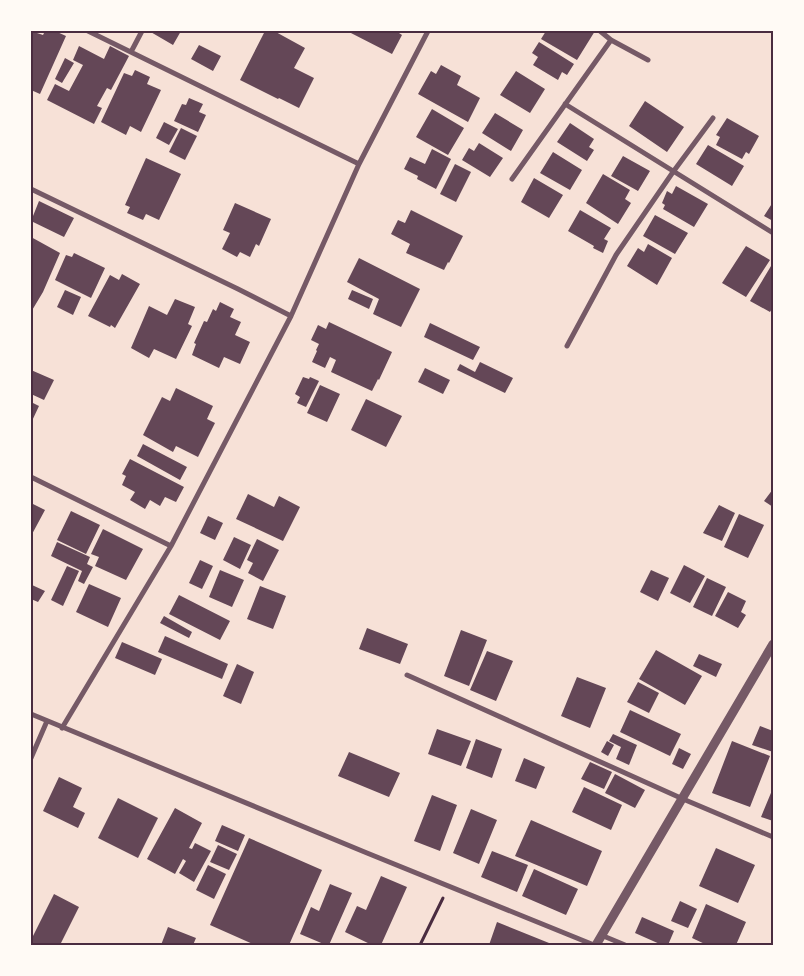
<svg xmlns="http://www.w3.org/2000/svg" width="804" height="976" viewBox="0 0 804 976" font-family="Rubik,sans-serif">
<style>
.building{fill:#644757}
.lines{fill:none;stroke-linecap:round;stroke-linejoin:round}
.path{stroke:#4a2c40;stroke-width:3}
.minor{stroke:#755966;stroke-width:5}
.tertiary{stroke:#755966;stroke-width:9}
.neatline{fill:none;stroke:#4a2c40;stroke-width:2}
</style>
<rect width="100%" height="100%" fill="#f7e1d7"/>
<path class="building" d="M31 31 43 35 45 31H55L66 36 40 94 31 90Z
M149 31H181L173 45Z
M265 31H274L305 48 294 68 314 78 299 108 279 98 278 99 240 80Z
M347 31H396L402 35 392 54Z
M546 31H595L577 60 541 39Z
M539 42 574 64 567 75 562 72 558 80 533 65 538 57 532 53Z
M199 45 221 56 213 71 191 59Z
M79 46 104 59 110 46 129 56 111 90 107 88 97 106 102 108 94 124 47 100 55 84 69 91 83 65 73 60Z
M65 58 74 63 62 83 55 79Z
M441 65 461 76 457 85 480 98 468 122 418 94 431 71 436 74Z
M135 70 150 77 147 84 161 90 141 132 130 126 126 135 101 122 124 73 132 76Z
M516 71 545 89 530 113 500 95Z
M189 98 203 104 199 112 206 115 198 132 174 121 182 104 186 105Z
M645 101 684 127 667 152 629 126Z
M432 109 464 128 448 155 416 137Z
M495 113 523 130 511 151 482 133Z
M727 118 759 136 749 154 746 152 742 159 716 145 720 137 716 135Z
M164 122 178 129 169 145 156 138Z
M570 123 594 139 589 147 594 150 587 161 557 142Z
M181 128 197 136 185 160 169 152Z
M479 143 503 158 490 177 462 160 469 148 474 151Z
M708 145 744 166 732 186 696 164Z
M432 149 451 159 436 189 417 179 418 176 404 169 410 157 425 164Z
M553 152 582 170 570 190 540 173Z
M623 156 650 171 638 191 611 176Z
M146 158 181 174 159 220 146 214 143 220 127 213 130 207 125 205Z
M455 164 471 172 456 202 440 194Z
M603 174 630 190 625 199 631 203 618 224 586 203Z
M534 178 563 195 549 218 521 202Z
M676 186 708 204 694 227 663 209 665 205 662 203 667 191 672 194Z
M39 201 74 218 64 237 31 221Z
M773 202V221L764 216Z
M235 203 271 219 259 246 256 244 250 257 240 252 237 257 222 249 230 233 223 230Z
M411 210 463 236 449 263 448 262 444 270 406 253 410 244 391 234 398 220 405 223Z
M580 210 611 228 604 239 608 241 603 253 593 248 594 246 568 231Z
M655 215 688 233 675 254 643 236Z
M31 237 60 253 43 292 31 312Z
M648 244 672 258 657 285 627 266 638 248 644 252Z
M746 246 770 260 746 297 722 283Z
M74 253 105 268 91 298 55 280 66 255 72 257Z
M359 258 420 289 401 327 373 314 379 299 347 282Z
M771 266 773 267V307L770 312 750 301Z
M122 274 140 284 115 328 111 325 110 327 88 316 110 275 119 280Z
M65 290 81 297 73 315 57 307Z
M352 290 373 299 369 309 348 299Z
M175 299 195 307 188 324 192 326 176 359 154 349 149 358 131 348 149 306 167 315Z
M220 302 234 309 230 317 241 322 235 335 250 342 240 364 224 357 219 368 192 355 196 344 194 343 204 321 207 322 213 309 216 311Z
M329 322 392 352 379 380 378 379 372 391 331 372 336 360 330 357 325 368 312 362 317 351 316 350 319 344 311 340 318 325 326 329Z
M430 323 480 347 473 360 424 337Z
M480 362 513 378 505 393 457 370 460 364 475 372Z
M425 368 450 380 443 394 418 382Z
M31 370 54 380 44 400 31 394Z
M303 377 309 379 310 377 319 381 306 407 297 403 300 397 295 394Z
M320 385 340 394 327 422 307 413Z
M176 388 213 406 207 419 215 423 198 457 176 446 173 452 143 435 162 397 170 401Z
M366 399 402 416 386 447 351 430Z
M31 402 39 406 31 423Z
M143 444 187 467 180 480 137 456Z
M130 459 184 487 176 502 165 497 160 506 150 500 145 509 130 500 135 492 122 485 126 476 122 474Z
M773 489V507L764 501Z
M248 494 274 507 279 496 300 507 283 541 236 519Z
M31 503 45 510 31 536Z
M719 505 735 513 722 541 703 533Z
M71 511 100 525 86 554 57 540Z
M739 514 764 525 748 558 724 547Z
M208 516 223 523 215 540 200 533Z
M103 529 143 549 126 580 95 566 99 557 91 554Z
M234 537 251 545 240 569 223 560Z
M257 539 279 550 263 581 248 573 253 563 247 560Z
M57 542 90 557 87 564 93 567 84 584 78 581 82 571 51 556Z
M200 560 213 566 202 589 189 583Z
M684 565 705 576 690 603 670 593Z
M67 566 79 571 63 606 51 600Z
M220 570 244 580 232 607 209 597Z
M651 570 669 578 658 601 640 592Z
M707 578 726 587 712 616 693 607Z
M89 584 121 598 108 627 76 612Z
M32 585 45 591 38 602 31 599Z
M260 586 286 596 273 629 247 619Z
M728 592 746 601 741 612 746 615 738 628 715 616Z
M179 595 230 621 220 640 169 614Z
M164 616 192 632 189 638 160 623Z
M367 628 408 644 400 664 359 649Z
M461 630 487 640 469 686 444 676Z
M165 636 228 664 222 679 158 652Z
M122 642 162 659 155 675 115 658Z
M656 650 702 676 685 705 639 679Z
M487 651 513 661 496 701 470 690Z
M699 654 722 664 716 677 693 666Z
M237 664 254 672 241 704 223 696Z
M577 677 606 688 590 728 561 716Z
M638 682 659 693 649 713 627 702Z
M630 710 681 734 670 756 620 732Z
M760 726 773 731V752L752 745Z
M437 729 471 741 461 766 428 754Z
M613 734 637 745 629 765 616 759 621 747 609 741Z
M476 739 502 749 492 778 466 768Z
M607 741 614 745 608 756 601 752Z
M732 741 770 756 750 807 712 793Z
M679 748 691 754 683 769 672 764Z
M349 752 400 773 389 797 338 776Z
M524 758 545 767 536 789 515 781Z
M590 762 612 772 604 789 581 779Z
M615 774 645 790 635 808 605 793Z
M59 777 82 788 73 807 85 813 78 828 43 811Z
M584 787 622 805 611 830 572 812Z
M773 788V821L761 817Z
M432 795 457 805 440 851 414 841Z
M118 798 158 818 138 858 98 838Z
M175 808 202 823 189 848 192 849 195 843 211 851 194 882 179 873 186 861 183 859 175 874 147 859Z
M471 809 497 820 479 864 453 853Z
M531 820 602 851 587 886 515 856Z
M222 825 245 835 238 851 215 841Z
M249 838 322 870 289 945H255L210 925Z
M218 845 237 854 229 870 210 862Z
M716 848 755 865 738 903 699 886Z
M492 851 528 865 517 892 481 877Z
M208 865 226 874 214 899 196 890Z
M534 869 578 889 566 915 522 896Z
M381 876 407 887 381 945H372L345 932 357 906 366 910Z
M330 884 352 893 329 945H326L300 934 311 907 319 911Z
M54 894 79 907 60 945H33L31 944V940Z
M680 901 697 909 688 928 671 921Z
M706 904 746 922 736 945H707L692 938Z
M642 917 674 931 668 945H662L635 933Z
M497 922 554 945H489Z
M168 927 196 938 193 945H161Z"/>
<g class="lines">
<path class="path" d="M420 945 443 898"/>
<path class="minor" d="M88 31 359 164
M611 40 648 60
M131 52 142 31
M565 104 773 233
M512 179 611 40 600 31
M31 189 238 289 291 316
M567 346 616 255 673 172 713 118
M31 477 171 546
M407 675 683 799 773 837
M31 714 367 853 594 945
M62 728 171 546 291 316 359 164 428 31
M31 758 47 721
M601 935 625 945"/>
<path class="tertiary" d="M596 945 773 644"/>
</g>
<rect width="804" height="976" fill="none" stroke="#fffaf5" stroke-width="65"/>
<rect x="32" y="32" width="740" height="912" class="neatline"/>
</svg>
